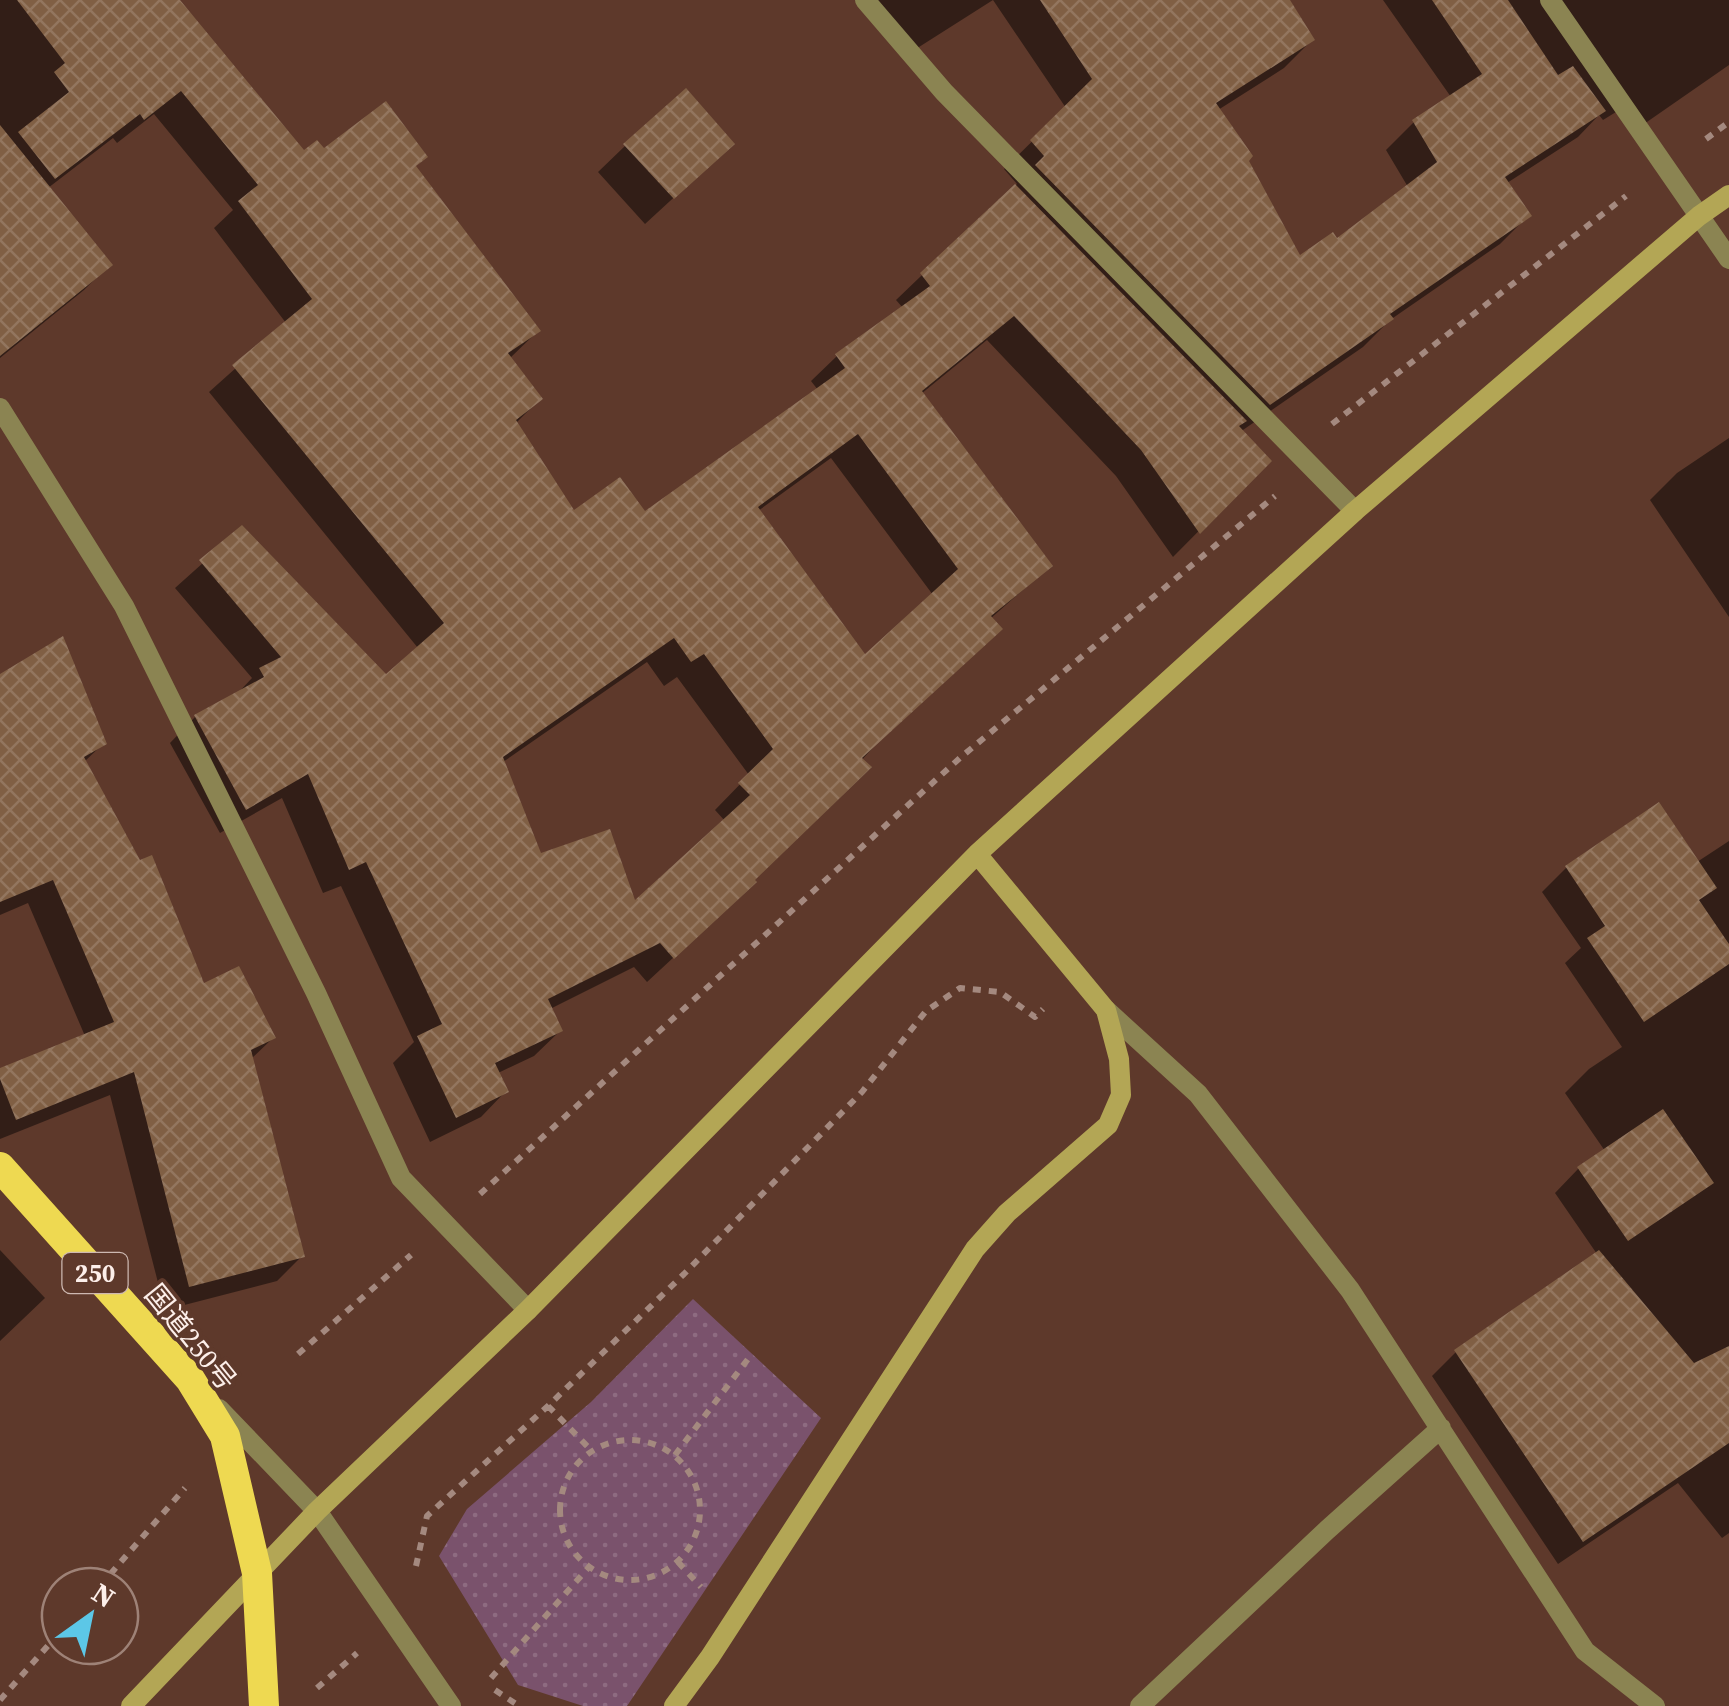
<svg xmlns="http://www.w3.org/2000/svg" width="1729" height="1706" viewBox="0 0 1729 1706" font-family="'Source Serif 4','Noto Sans JP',serif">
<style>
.park{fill:url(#park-dots)}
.shadow{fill:#0007;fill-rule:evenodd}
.building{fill:url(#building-cross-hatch);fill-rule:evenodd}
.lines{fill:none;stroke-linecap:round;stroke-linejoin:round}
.path{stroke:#a4897f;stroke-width:6;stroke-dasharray:8 8;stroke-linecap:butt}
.street{stroke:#8b8452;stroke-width:20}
.secondary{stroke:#b3a655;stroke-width:20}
.highway{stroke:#eed951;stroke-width:30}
.labels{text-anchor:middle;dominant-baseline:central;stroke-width:8;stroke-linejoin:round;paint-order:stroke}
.shield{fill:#5e392b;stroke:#cdb8b1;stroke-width:2.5}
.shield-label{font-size:25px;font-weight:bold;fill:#fdefea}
.street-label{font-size:28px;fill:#fdefea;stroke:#5e392b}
</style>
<defs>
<pattern id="park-dots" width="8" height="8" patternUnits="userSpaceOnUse" patternTransform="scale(2.5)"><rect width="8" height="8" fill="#7a526c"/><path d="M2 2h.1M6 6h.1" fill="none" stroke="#8e6b81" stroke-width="1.8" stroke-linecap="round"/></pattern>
<pattern id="building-cross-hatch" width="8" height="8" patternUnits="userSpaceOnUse" patternTransform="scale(2.5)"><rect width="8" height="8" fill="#805f44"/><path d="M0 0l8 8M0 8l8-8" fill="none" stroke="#93765f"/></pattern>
</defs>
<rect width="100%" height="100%" fill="#5e392b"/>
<path class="park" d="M693 1299 821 1418 627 1706H583L518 1685 439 1556 467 1509 591 1402Z"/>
<path class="shadow" d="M0 0H177L304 154 323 152 414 168 538 331 509 359 540 399 516 423 574 514H644L818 390 811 381 837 356 903 308 896 300 1017 184 1004 169 1066 108 993 0H1287L1312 40 1284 68 1218 110 1299 259 1336 242 1408 187 1386 150 1414 122 1451 97 1383 0H1729V65L1644 124 1629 104 1603 120 1599 115 1578 137 1507 183 1528 216 1500 244 1390 320 1363 347 1240 432 1268 461 1173 557 1116 476 987 340 921 394 1050 566 990 619 728 907 647 982 634 967 550 1009 560 1031 534 1056 498 1073 506 1091 481 1117 430 1142 393 1063 414 1042 341 886 323 893 282 798 220 833 170 743 195 717 236 695 252 678 175 588 242 528 385 678 418 648 209 392 286 323 214 228 233 210 154 114 117 143 113 138 48 188 110 264 84 290 0 358ZM831 458 933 595 864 658 758 511ZM647 662 664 686 677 677 749 775 715 810 725 821 634 904 539 857 503 762Z
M873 0H993L908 54Z
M732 144 645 224 598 172 625 146Z
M1729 438V617L1650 500 1677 473Z
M0 677 104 743 84 762 202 987 273 1038 251 1059 302 1256 277 1281 165 1310 110 1095 0 1139V1071L85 1036 28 903 0 915Z
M1658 806 1697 862 1729 841V1533L1722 1538 1678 1483 1558 1564 1432 1376 1456 1352 1597 1254 1555 1193 1578 1169 1605 1151 1565 1093 1589 1069 1622 1047 1565 963 1581 948 1542 892 1566 868Z
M0 1250 45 1298 0 1341Z"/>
<path class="building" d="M17 0H180L304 150 317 140 324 148 386 101 428 157 416 166 541 331 508 353 543 399 516 420 574 510 620 477 645 511 845 368 835 354 930 286 920 273 1015 184 1247 421 1239 426 1272 461 1200 534 1141 450 1014 316 922 391 1053 566 991 616 1003 629 862 758 872 767 755 880 757 882 674 959 660 943 548 999 563 1031 495 1063 509 1092 456 1118 417 1036 442 1024 366 862 349 870 308 774 246 810 194 715 264 677 259 668 281 657 199 560 242 525 386 674 444 623 232 365 312 299 238 201 258 185 181 91 144 120 140 114 55 179 18 132 69 92 54 72 65 63ZM858 434 958 569 865 654 758 507ZM674 638 691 662 704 654 773 749 738 783 750 795 635 900 610 829 541 853 503 757Z
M1040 0H1290L1315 40 1216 103 1253 156 1249 161 1300 255 1333 232 1337 238 1437 162 1412 120 1482 74 1432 0H1508L1558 75 1573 66 1606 111 1505 177 1532 216 1390 314 1394 319 1270 405 1035 165 1044 156 1030 140 1092 79Z
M686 88 735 144 674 199 623 144Z
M0 125 113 265 0 356Z
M63 636 107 744 84 757 140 860 152 855 204 983 239 966 276 1038 251 1050 305 1257 189 1287 134 1072 16 1120 0 1079V1068L114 1022 53 880 0 902V674Z
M1659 802 1717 888 1699 900 1729 944V964L1644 1022 1587 938 1605 926 1565 866Z
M1663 1109 1714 1183 1628 1241 1577 1167Z
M1599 1250 1694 1363 1729 1346V1443L1583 1542 1454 1350Z"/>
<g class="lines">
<path class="path" d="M1706 139 1729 122
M1332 424 1626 196
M480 1194 961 757 1275 496
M298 1354 411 1255
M548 1406 592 1451
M560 1510a70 70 0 1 1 140 0a70 70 0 1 1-140 0Z
M675 1455 748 1359
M678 1562 701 1587
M416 1566 427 1516 548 1406 684 1274 862 1092 926 1011 960 988 1000 992 1035 1017 1043 1009
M100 1586 185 1488
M491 1678 589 1567
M317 1688 357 1653
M495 1690 519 1706
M0 1700 60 1632"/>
<path class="street" d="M865 0 944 92 1355 511
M1550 0 1729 259
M0 408 124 606 316 993 401 1178 528 1310
M1106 1010 1198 1094 1350 1290 1585 1651 1655 1706
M219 1409 317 1511 451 1706
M1140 1706 1327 1530 1441 1428"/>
<path class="secondary" d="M131 1706 317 1511 528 1310 977 854 1355 511 1699 216 1729 195
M674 1706 710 1657 975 1249 1007 1213 1108 1125 1121 1095 1119 1059 1106 1010 977 854"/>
<path class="highway" d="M0 1167 190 1379 225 1436 257 1573 264 1706"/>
</g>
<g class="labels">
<rect class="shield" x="62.5" y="1253" width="65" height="40" rx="8"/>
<g class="shield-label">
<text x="95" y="1273">250</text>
</g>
<g class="street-label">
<text transform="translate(191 1337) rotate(51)">国道250号</text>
</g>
</g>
<g transform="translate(90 1616) rotate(33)"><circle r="48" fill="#5e392b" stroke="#9e8277" stroke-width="2.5"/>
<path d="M0-8L18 38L0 25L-18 38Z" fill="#5cc7e7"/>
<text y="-15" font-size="28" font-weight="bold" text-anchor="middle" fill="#fdefea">N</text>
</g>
</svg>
